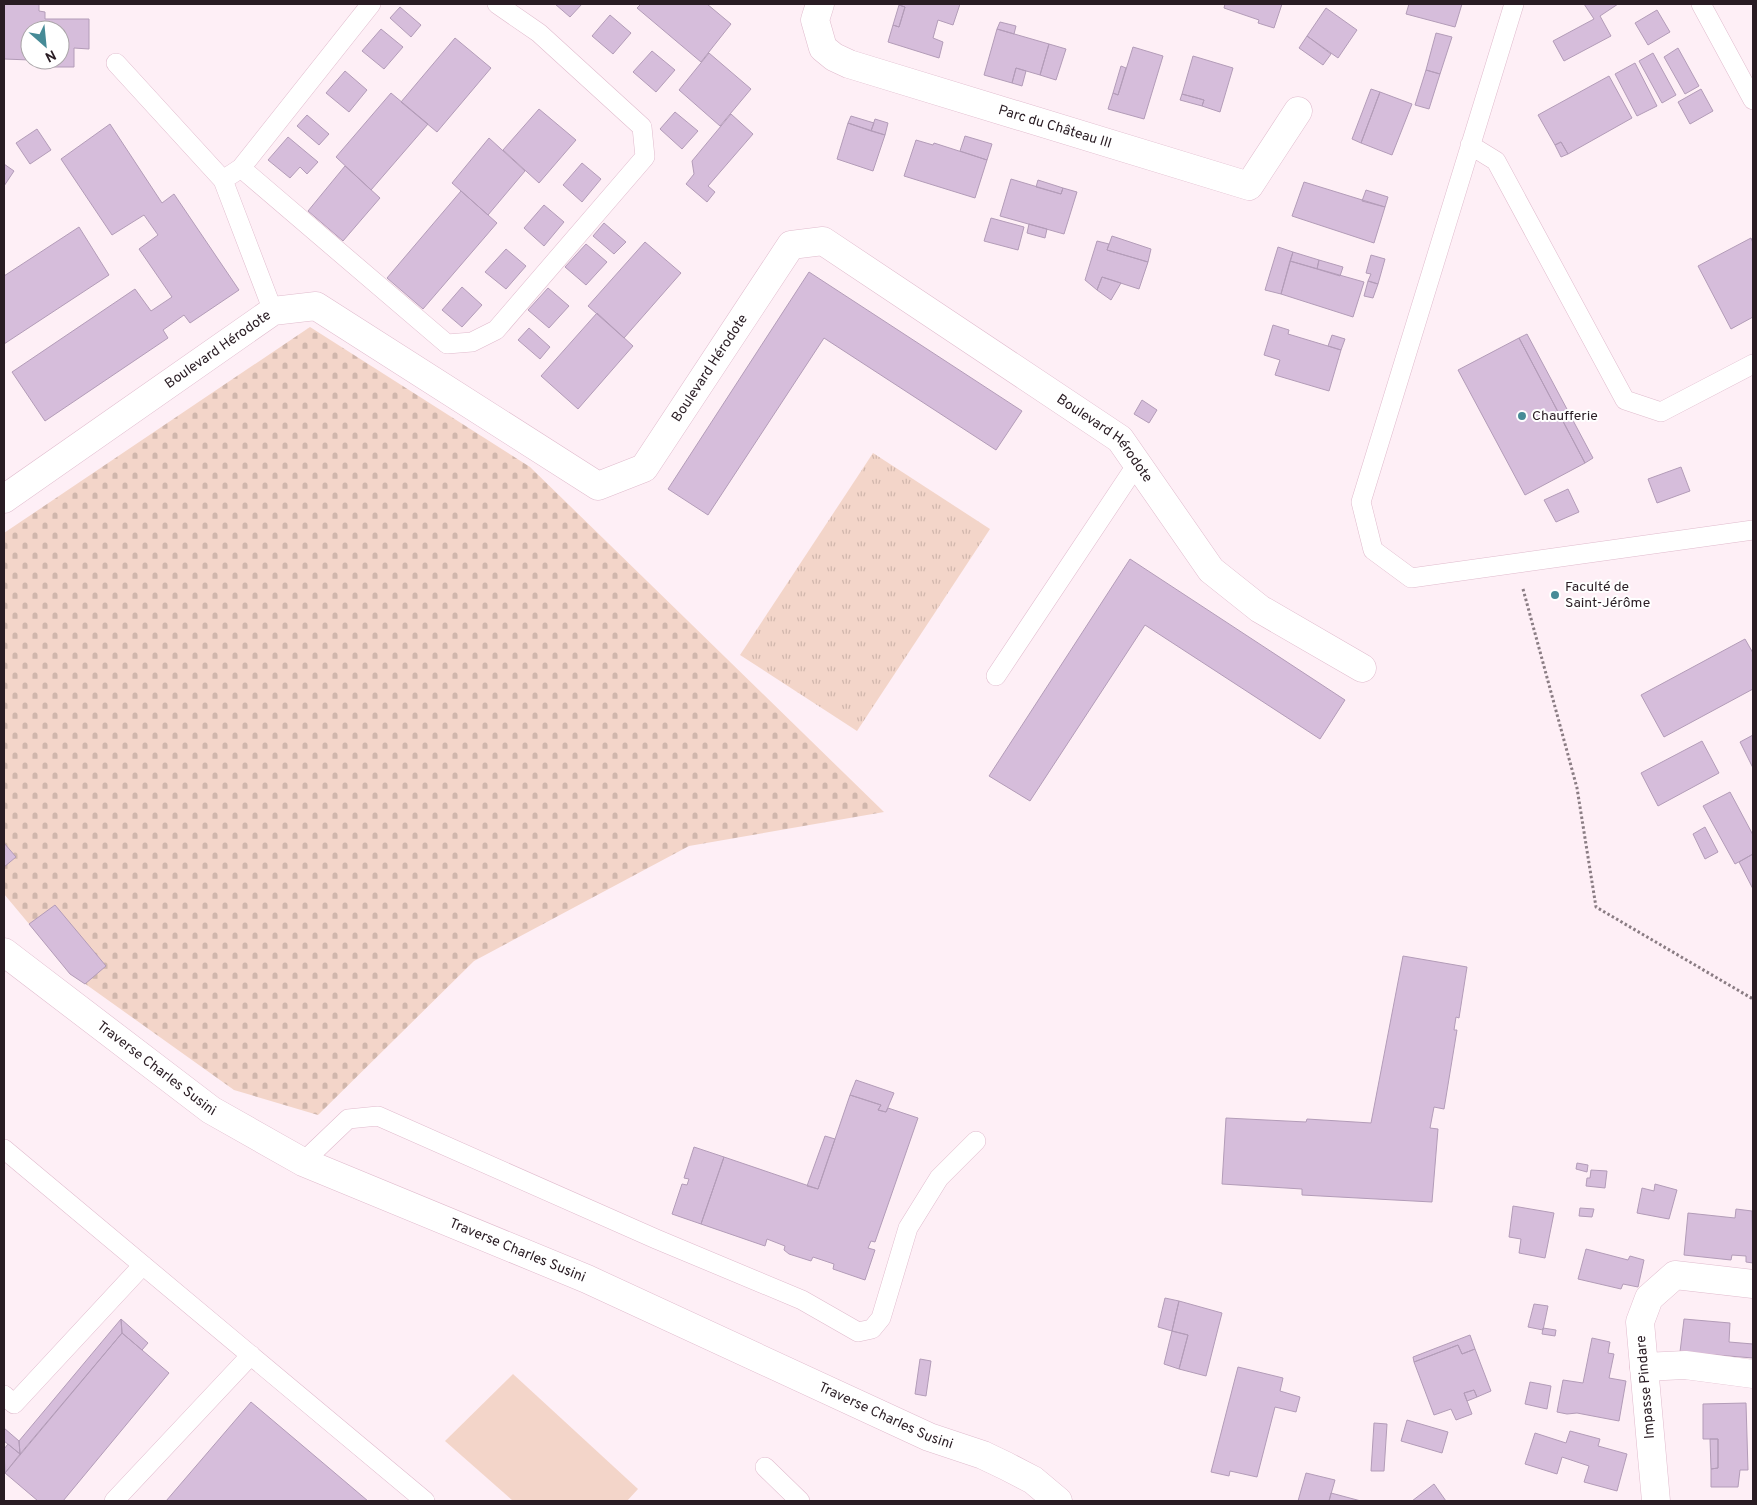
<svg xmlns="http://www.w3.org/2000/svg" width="1757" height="1505" viewBox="0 0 1757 1505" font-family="Overpass,sans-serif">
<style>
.cemetery{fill:url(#cemetery-stones)}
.park{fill:url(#park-tufts)}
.pitch{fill:#f3d5c9}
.building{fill:#d6bddb;stroke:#b39cb8}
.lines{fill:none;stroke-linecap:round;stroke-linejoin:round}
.lane-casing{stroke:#e0bbcd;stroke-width:20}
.street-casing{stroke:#e0bbcd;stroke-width:29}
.path{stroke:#8a7c83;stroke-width:3;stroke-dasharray:2.5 2.5;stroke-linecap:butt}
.lane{stroke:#fff;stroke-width:19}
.street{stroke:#fff;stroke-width:28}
.poi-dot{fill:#468b97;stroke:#fff;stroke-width:2}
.labels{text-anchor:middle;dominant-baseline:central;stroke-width:4;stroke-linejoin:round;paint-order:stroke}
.street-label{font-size:14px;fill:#291c23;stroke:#fff}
.poi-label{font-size:14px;fill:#291c23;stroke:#fff;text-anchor:start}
</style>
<defs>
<pattern id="cemetery-stones" width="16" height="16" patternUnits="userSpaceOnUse" patternTransform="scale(1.25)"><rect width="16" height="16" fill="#f3d5c9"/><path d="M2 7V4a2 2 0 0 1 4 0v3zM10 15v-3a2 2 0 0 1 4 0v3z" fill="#d0b6ac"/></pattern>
<pattern id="park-tufts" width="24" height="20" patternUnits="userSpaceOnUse" patternTransform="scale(1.25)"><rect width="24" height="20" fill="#f3d5c9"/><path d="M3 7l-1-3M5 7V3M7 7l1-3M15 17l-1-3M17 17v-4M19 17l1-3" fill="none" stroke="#d0b6ac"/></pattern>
</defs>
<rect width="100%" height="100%" fill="#feeff6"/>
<path class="cemetery" d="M310 327 530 467 884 812 689 846 474 961 318 1115 234 1090 70 973 4 894V533Z"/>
<path class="park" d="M873 453 990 529 857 731 740 655Z"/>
<path class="pitch" d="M513 1374 638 1489 627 1501H513L445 1441Z"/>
<path class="building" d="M4 4H39V11L45 12V19H89V49L74 48V67H44L43 60H60V30H30V60L4 59Z
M555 4H582L570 17Z
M641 4H707L731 24 701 62 637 8Z
M900 4H960L953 25 938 20 933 38 943 42 939 58 888 42 893 25 899 27 905 7 899 5Z
M1225 4H1282L1274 28 1258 23 1259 20 1224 8Z
M1409 4H1462L1455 27 1406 14Z
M1584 4H1618L1600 16 1611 36 1564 61 1553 41 1594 19Z
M899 5 905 7 899 27 893 25Z
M400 7 421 25 411 37 390 18Z
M1326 8 1357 30 1338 58 1307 36Z
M1657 10 1670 32 1648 45 1635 23Z
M610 15 631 33 613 54 592 36Z
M1000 22 1016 26 1014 34 997 29Z
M381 29 403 47 384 69 362 51Z
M997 29 1049 44 1040 75 1016 68 1012 83 984 75Z
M1436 33 1452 37 1440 74 1426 70Z
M1307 36 1331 54 1323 65 1299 48Z
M455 38 491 68 437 132 401 102Z
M1049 44 1066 49 1056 80 1040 75Z
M1133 47 1163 56 1144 119 1108 109 1113 93 1118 95Z
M1678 48 1699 86 1685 94 1664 57Z
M652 51 675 70 656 92 633 72Z
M709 53 751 89 720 126 679 90Z
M1653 53 1676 95 1662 103 1639 61Z
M1193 56 1233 68 1220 112 1202 106 1204 100 1182 94Z
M1635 63 1657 106 1637 116 1615 74Z
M1121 66 1126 68 1118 95 1113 93Z
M1016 68 1026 71 1022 86 1012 83Z
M1426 70 1440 74 1429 109 1415 105Z
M345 71 367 90 349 112 326 93Z
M1609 76 1632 118 1568 154 1561 142 1555 145 1538 115Z
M1371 89 1380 92 1361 143 1352 139Z
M1701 89 1713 111 1690 124 1678 102Z
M1380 92 1412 104 1392 155 1361 143Z
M391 93 428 124 371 190 336 157Z
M1182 94 1204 100 1202 106 1180 100Z
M539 109 576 140 539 183 503 150Z
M675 112 698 131 682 149 660 129Z
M731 114 753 134 708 186 715 192 707 202 686 184 694 174 692 161Z
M307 115 329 134 319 145 297 126Z
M851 116 874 123 871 131 848 123Z
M875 119 888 123 885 135 871 131Z
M848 123 885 135 873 171 837 159Z
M110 124 162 203 174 194 239 290 190 323 184 315 163 330 168 338 45 421 12 372 135 289 151 311 172 297 139 249 158 235 144 215 112 235 61 159Z
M37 129 51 150 30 164 16 143Z
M965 136 992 144 987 160 960 151Z
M288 137 318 162 307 174 300 167 290 178 268 160Z
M489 138 525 171 488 215 452 183Z
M916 140 933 145 934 143 987 160 975 198 904 176Z
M1561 142 1568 154 1561 157 1555 145Z
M582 163 601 179 582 202 563 185Z
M4 164 14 171 4 186Z
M345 166 380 198 343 241 308 211Z
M1011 179 1061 194 1063 188 1077 192 1064 234 1000 216Z
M1038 180 1063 188 1061 194 1036 187Z
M1304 182 1385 207 1374 243 1292 216Z
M1366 190 1388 197 1385 207 1362 201Z
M461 191 497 223 423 309 387 278Z
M544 205 564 222 544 246 524 228Z
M991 218 1024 227 1018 250 984 241Z
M604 223 626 242 614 254 593 236Z
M1029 224 1047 229 1045 238 1027 233Z
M79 227 109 275 4 344V276Z
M1112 236 1151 249 1148 262 1107 250Z
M1751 238 1753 243V317L1731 329 1698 266Z
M1097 241 1109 244 1107 250 1148 262 1139 289 1102 277 1097 290 1085 280Z
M645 242 681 273 624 338 588 306Z
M586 244 607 262 586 285 565 267Z
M1278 247 1293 252 1281 294 1265 290Z
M506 249 526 266 506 289 485 272Z
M1293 252 1319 260 1317 269 1290 261Z
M1371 255 1385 259 1378 284 1368 281 1371 274 1366 273Z
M1319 260 1343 267 1340 276 1317 269Z
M1290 261 1364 282 1353 317 1281 294Z
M809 272 1022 411 996 450 824 338 708 515 668 489Z
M1102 277 1121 283 1111 300 1097 290Z
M1368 281 1378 284 1373 298 1364 296Z
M462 287 482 305 462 327 442 310Z
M548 288 569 306 549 328 528 310Z
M597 313 633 346 578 409 541 376Z
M1273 325 1289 330 1288 334 1341 350 1329 391 1275 375 1280 360 1264 355Z
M529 328 550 347 540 359 518 340Z
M1527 334 1593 458 1585 463 1519 338Z
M1332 335 1345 339 1341 350 1328 346Z
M1519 338 1585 463 1525 495 1458 370Z
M1142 400 1157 410 1149 423 1134 414Z
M1681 467 1690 491 1657 503 1648 479Z
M1568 489 1579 512 1556 522 1544 500Z
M1130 559 1345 700 1320 739 1145 625 1030 801 989 776Z
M1745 639 1753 653V689L1664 737 1641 695Z
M1753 735V768L1740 742Z
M1702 741 1719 773 1658 806 1641 773Z
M1730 792 1753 835V854L1735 864 1703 806Z
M1705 827 1718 852 1705 859 1693 834Z
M4 843 16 857 4 867Z
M1753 854V889L1739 862Z
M55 905 106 966 85 984 70 974 29 924Z
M1403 956 1467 967 1459 1018 1456 1017 1454 1030H1457L1444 1109 1434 1107 1430 1128 1438 1129 1432 1202 1302 1195V1189L1222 1184 1226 1118 1306 1122 1307 1119 1371 1123Z
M856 1080 894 1093 886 1112 878 1110 881 1105 850 1095Z
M850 1095 881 1105 878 1110 886 1112 888 1108 918 1118 875 1242 871 1241 868 1248 875 1250 865 1280 833 1269 834 1264 813 1257 811 1261 789 1254 784 1250 785 1246 767 1239 765 1246 701 1224 724 1157 818 1189Z
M825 1136 835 1139 818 1189 807 1186Z
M694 1147 724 1157 701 1224 672 1214 682 1184 687 1185 689 1179 684 1178Z
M1577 1163 1588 1165 1587 1172 1576 1169Z
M1591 1170 1607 1171 1605 1188 1586 1186 1587 1178H1590Z
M1655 1184 1677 1190 1669 1219 1637 1213 1642 1188 1654 1191Z
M1513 1206 1554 1213 1545 1258 1519 1253 1521 1239 1509 1237Z
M1580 1208 1594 1209 1592 1217 1579 1216Z
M1736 1209 1752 1211 1753 1263 1746 1262V1256L1732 1255 1731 1260 1684 1255 1688 1213 1735 1218Z
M1586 1249 1628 1260 1630 1256 1644 1260 1638 1287 1623 1284 1621 1289 1578 1279Z
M1165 1298 1179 1301 1172 1331 1158 1327Z
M1179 1301 1222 1313 1206 1376 1179 1369 1188 1335 1172 1331Z
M1534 1304 1548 1306 1543 1330 1528 1327Z
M121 1319 122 1333 20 1454 19 1441Z
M121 1319 148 1343 142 1350 122 1333Z
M1684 1319 1730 1323 1729 1342 1753 1344V1358L1680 1352Z
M1543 1328 1556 1330 1555 1336 1542 1334Z
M1172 1331 1188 1335 1179 1369 1164 1364Z
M122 1333 169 1373 63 1501H38L5 1473Z
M1470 1335 1475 1349 1462 1354 1458 1345 1414 1362 1413 1357Z
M1592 1338 1610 1342 1608 1353 1614 1354 1609 1378 1626 1381 1619 1421 1577 1413 1567 1414 1557 1412 1563 1380 1583 1383Z
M1458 1345 1462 1354 1475 1349 1491 1391 1477 1397 1474 1390 1464 1393 1472 1414 1456 1420 1451 1409 1434 1415 1414 1362Z
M920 1359 931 1361 926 1396 915 1394Z
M1238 1367 1283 1378 1280 1391 1300 1397 1296 1412 1275 1407 1257 1477 1230 1471 1229 1476 1211 1472Z
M1530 1382 1551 1386 1547 1409 1525 1404Z
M1474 1390 1477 1397 1467 1401 1464 1393Z
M251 1402 368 1501H166Z
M1746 1403 1748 1470H1740L1738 1487H1711V1469L1718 1468V1439H1703V1404Z
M1407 1420 1448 1432 1442 1453 1401 1441Z
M1374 1423 1387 1424 1384 1471H1371Z
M4 1428 19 1441 20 1454 4 1441Z
M1570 1431 1600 1439 1598 1446 1627 1454 1617 1491 1584 1482 1589 1466 1562 1457 1557 1474 1525 1464 1535 1433 1566 1443Z
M1710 1439H1718V1468L1711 1469Z
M8 1444 20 1454 5 1473 4 1449Z
M1306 1473 1335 1480 1329 1501H1298Z
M1434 1484 1446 1501H1412Z
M1331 1493 1361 1501H1329Z"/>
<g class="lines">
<defs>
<path id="lane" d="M1514 4 1361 502 1373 550 1411 578 1753 530
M1701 4 1753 100
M116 63 223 180
M1470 145 1496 161 1625 400 1661 412 1753 364
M241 168 447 344 472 342 496 330 645 157 642 127 539 33 497 4
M273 311 223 180 241 168 371 4
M996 676 1137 464
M4 1149 425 1501
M303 1162 348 1119 378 1116 656 1239 802 1300 858 1332 872 1329 881 1318 908 1228 939 1178 976 1141
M4 1395 14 1404 143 1265
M765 1467 800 1501
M114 1501 251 1355"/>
<g id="street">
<path id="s1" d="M820 4 815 20 823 48 834 57 849 64 1249 186 1298 111"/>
<path id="s2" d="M4 499 273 311 316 306 598 486 644 468 791 245 823 241 1120 439 1211 570 1260 609 1362 668"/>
<path id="s3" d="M4 952 211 1110 303 1162 587 1279 929 1437 983 1455 1006 1466 1033 1480 1058 1501"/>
<path d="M1644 1367 1685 1365 1753 1374"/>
<path d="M1656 1501 1640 1322 1649 1298 1675 1275 1753 1284"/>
</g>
</defs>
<use href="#lane" class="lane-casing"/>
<use href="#street" class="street-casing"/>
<path class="path" d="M1523 589 1577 788 1596 907 1753 999"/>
<use href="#lane" class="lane"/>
<use href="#street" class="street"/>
</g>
<g class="poi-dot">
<circle cx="1522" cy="416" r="5"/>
<circle cx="1555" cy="595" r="5"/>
</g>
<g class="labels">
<g class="street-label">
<text stroke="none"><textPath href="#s1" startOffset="292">Parc du Château III</textPath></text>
<text stroke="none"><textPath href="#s2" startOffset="261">Boulevard Hérodote</textPath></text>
<text stroke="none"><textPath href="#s2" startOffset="875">Boulevard Hérodote</textPath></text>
<text stroke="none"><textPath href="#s2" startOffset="1400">Boulevard Hérodote</textPath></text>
<text stroke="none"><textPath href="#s3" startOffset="192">Traverse Charles Susini</textPath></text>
<text stroke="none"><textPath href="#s3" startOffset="598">Traverse Charles Susini</textPath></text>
<text transform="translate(1646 1387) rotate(-95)">Impasse Pindare</text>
<text stroke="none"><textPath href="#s3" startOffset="1002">Traverse Charles Susini</textPath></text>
</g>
<g class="poi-label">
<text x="1532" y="416">Chaufferie</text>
<text x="1565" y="587">Faculté de<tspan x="1565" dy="16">Saint-Jérôme</tspan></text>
</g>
</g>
<rect width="1757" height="1505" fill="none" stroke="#291c23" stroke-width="10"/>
<g transform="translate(45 45) rotate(153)"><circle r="24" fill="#ffffff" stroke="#a9a4a7"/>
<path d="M0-4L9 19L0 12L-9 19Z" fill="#468b97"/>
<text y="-8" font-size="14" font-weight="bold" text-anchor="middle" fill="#291c23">N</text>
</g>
</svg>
